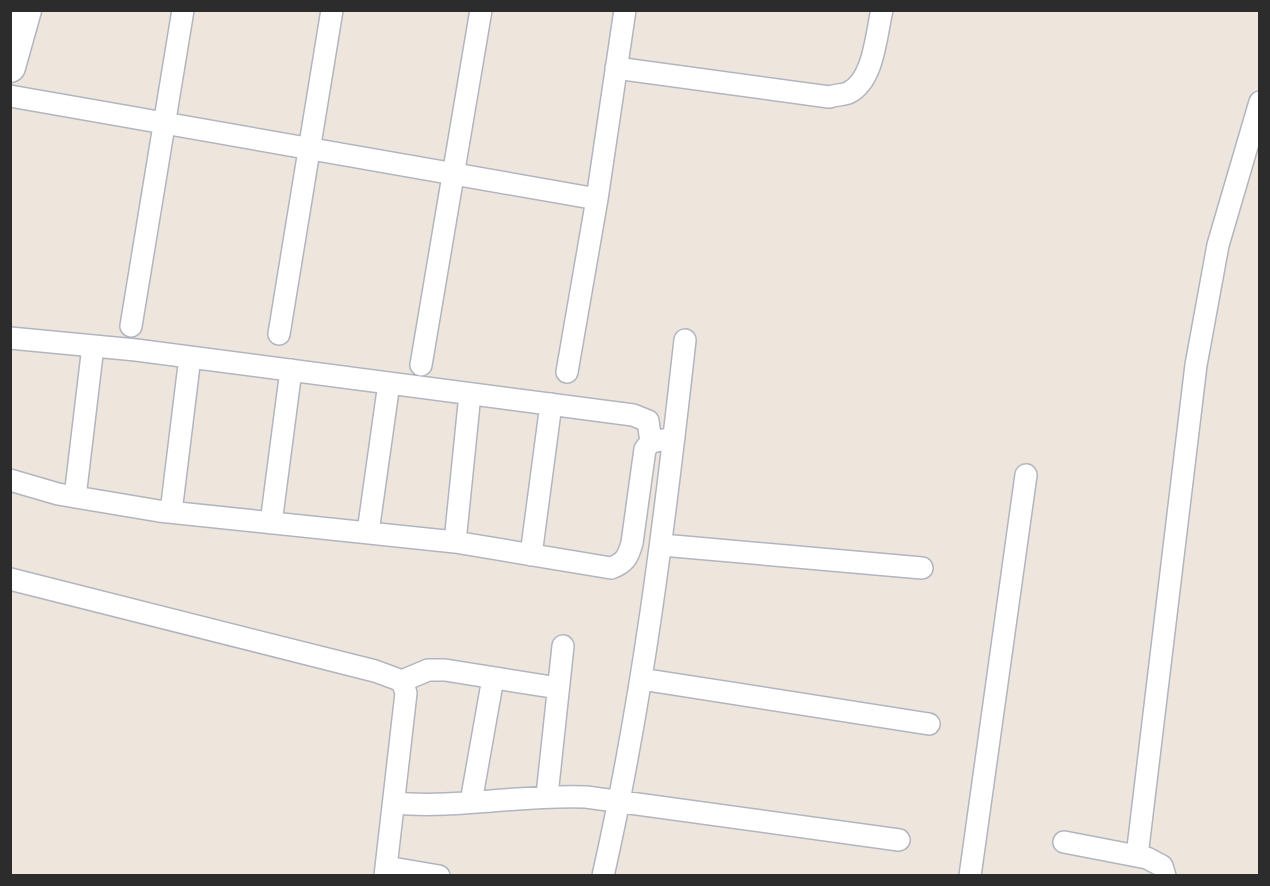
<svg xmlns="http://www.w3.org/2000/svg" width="1270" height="886" viewBox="0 0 1270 886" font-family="'Varela Round',sans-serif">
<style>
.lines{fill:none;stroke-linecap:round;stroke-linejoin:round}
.street-casing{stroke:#b1b5c0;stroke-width:24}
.secondary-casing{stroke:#b1b5c0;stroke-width:33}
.street{stroke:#fff;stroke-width:21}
.secondary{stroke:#fff;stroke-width:30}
</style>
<rect width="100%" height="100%" fill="#eee6dd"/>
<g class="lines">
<defs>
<path id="street" d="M616 68 829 97C835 95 842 95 848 93 874 81 876 35 882 10
M10 96 597 199
M131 326 183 10
M279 334 332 10
M10 338 136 350 633 415 648 421 651 442
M421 365 481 10
M567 372 597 199 625 10
M10 480 58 494 159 511 455 542 611 568C625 563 628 557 632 543L645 449 651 442 674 438
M75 497 93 346
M171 512 190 357
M271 523 291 370
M368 532 389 383
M455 542 470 394
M662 545 922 568
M531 555 551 404
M10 579 375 671 402 681 406 693 385 876
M641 679 929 724
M402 681 428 670H445L558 688
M547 795 563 646
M471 802 493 678
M394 803C458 809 521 794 586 797L899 840
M1064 842 1147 858 1162 866 1165 876
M1137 856 1196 365 1218 245 1260 102
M386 867 439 876
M603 876C643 699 665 520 685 340
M970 876 1026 475"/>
<path id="secondary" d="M10 67 26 10"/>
</defs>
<use href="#street" class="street-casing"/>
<use href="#secondary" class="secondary-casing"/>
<use href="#street" class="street"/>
<use href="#secondary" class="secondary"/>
</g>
<rect width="1270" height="886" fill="none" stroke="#2c2c2c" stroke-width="24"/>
</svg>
